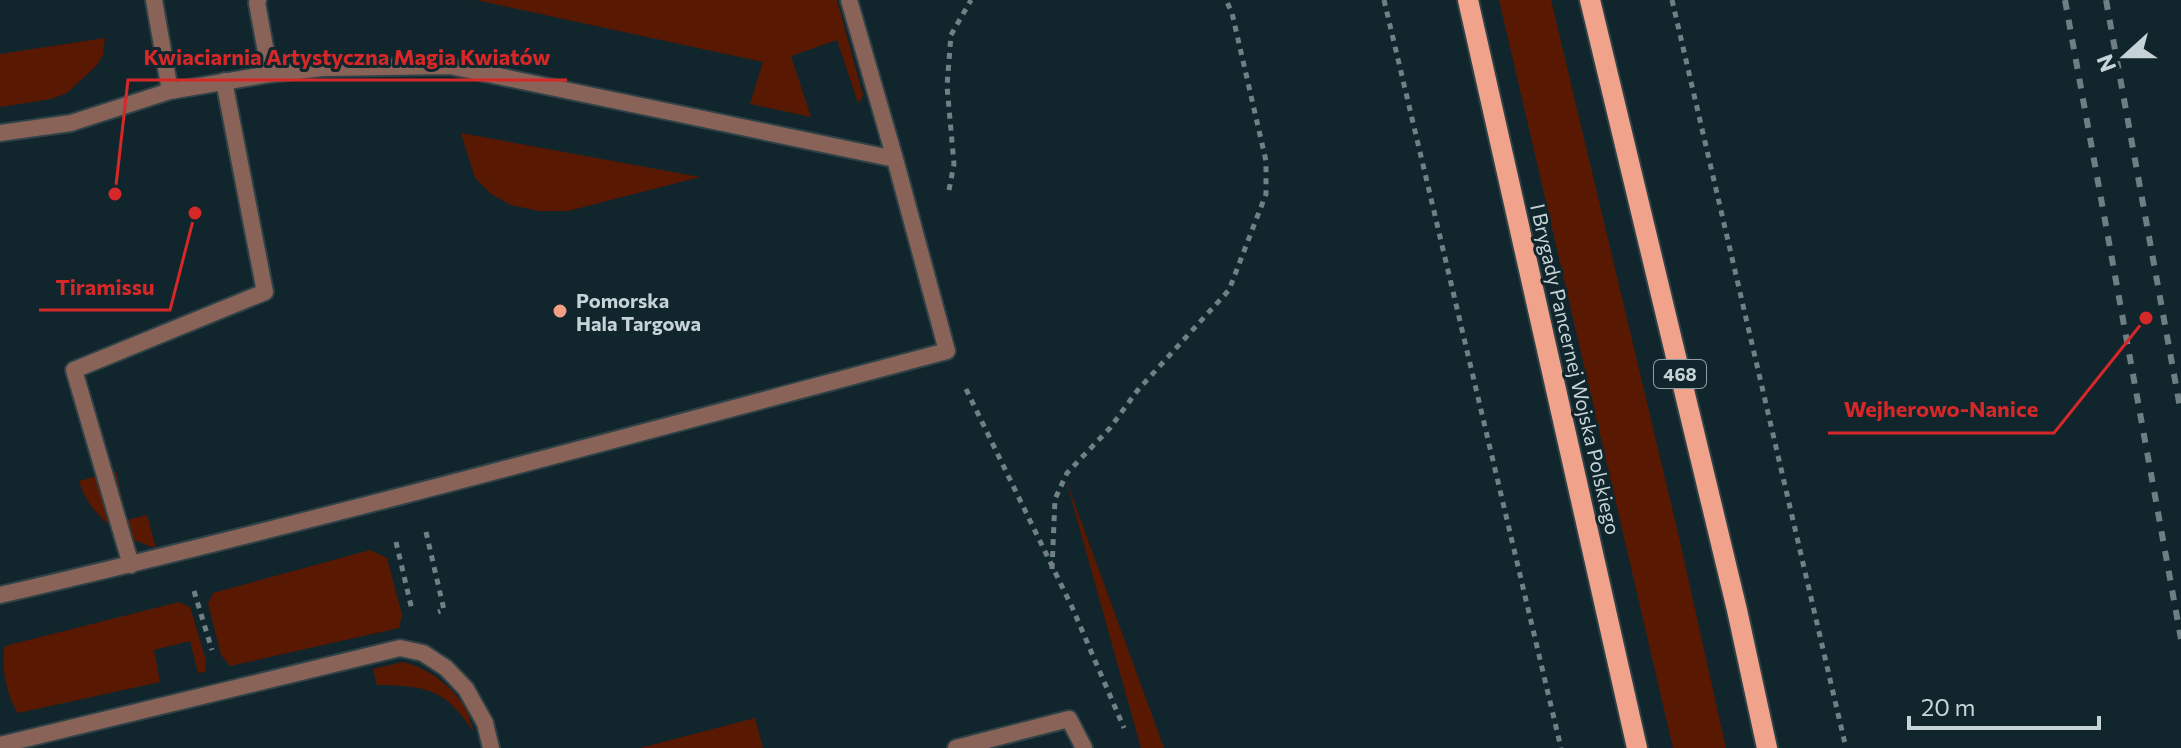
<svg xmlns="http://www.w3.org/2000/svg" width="2181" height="748" viewBox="0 0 2181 748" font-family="Commissioner,sans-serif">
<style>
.green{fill:#591802}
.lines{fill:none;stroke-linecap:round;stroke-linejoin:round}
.lane-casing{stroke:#2e4247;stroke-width:20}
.primary-casing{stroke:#2e4247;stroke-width:24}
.path{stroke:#708085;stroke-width:5;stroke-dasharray:6 6;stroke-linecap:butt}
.lane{stroke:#896357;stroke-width:16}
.primary{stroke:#f0a28a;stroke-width:20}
.rail{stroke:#6e7f84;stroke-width:6;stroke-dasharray:10 10;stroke-linecap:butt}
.poi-dot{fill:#f39f85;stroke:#11262c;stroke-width:3}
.labels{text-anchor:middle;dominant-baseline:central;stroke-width:6;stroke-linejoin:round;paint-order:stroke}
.shield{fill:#11262c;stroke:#90a0a4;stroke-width:2}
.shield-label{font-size:18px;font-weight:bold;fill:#c7d4d7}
.poi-label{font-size:20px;font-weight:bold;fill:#c7d4d7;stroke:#11262c;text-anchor:start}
.street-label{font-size:20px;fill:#c7d4d7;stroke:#11262c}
.leader{fill:none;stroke:#d62828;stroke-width:3}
.callout-dot{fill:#d62828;stroke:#11262c;stroke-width:3}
.callout-label{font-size:22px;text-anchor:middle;font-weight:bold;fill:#d62828;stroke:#11262c;stroke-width:6;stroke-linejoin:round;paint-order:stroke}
</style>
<rect width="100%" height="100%" fill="#11262c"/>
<path class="green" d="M476 0H837L863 95 861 100 858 103 837 40 791 56 811 117 750 104 763 62Z
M1499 0H1551L1678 533 1726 748H1673Z
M105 38 103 55 96 66 67 93 51 99 0 107V54Z
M461 133 700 177 568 211H539L511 205 491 194 475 178Z
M116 471 127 520 147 515 156 548C121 538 90 517 79 481Z
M1066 480 1164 748H1141Z
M370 550 387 558 402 615 399 628 230 666 221 655 208 604 213 593Z
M179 602 190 607 206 660 205 672 198 673 190 641 154 650 160 682 18 713C7 698 0 663 5 646Z
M403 662C428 668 451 685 465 707 469 714 471 724 474 732 444 688 427 686 377 685L373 669Z
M755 718 763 748H640Z"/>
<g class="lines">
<defs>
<path id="lane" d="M154 0 170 91
M258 0 257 3 270 74
M849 0 895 159
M0 133 71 123 170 91 270 74 323 68 450 66 895 159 947 351C632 435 318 521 0 595
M131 565 74 370 265 292 224 81
M0 745 400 648 423 653 446 668 466 689 485 723 491 748
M956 748 1069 719 1084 748"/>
<path id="primary" d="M1468 0 1637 748
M1590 0 1737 610 1767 748"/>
</defs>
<use href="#lane" class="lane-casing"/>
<use href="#primary" class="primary-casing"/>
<path class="path" d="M1384 0 1561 748
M1672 0 1846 748
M949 190 954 164 947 86 951 35 971 0
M966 389 1072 607 1124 728
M426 532 444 610 438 612
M396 542 412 610
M1052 569 1055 499 1067 473 1110 428 1137 391 1229 290 1266 194V161L1232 13 1226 0
M194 591 212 650"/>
<use href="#lane" class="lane"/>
<use href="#primary" class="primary"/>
<path class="rail" d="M2065 0 2181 639
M2106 0 2181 413"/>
</g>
<circle class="poi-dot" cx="560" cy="311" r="8"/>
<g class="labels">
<rect class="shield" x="1654" y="360" width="52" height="28" rx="6"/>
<g class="shield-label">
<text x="1680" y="374">468</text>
</g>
<g class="poi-label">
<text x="576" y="300">Pomorska<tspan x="576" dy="23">Hala Targowa</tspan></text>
</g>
<g class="street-label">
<text transform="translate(1576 369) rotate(77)">I Brygady Pancernej Wojska Polskiego</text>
</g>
</g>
<path class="leader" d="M115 194L128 80H567M195 213L170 310H39M2146 318L2054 433H1828"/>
<g class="callout-dot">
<circle cx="115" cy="194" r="8"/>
<circle cx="195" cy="213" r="8"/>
<circle cx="2146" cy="318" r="8"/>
</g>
<g class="callout-label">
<text x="347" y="65">Kwiaciarnia Artystyczna Magia Kwiatów</text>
<text x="105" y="295">Tiramissu</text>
<text x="1941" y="417">Wejherowo-Nanice</text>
</g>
<g transform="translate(2125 56) rotate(249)" stroke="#11262c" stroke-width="6" paint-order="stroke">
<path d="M0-6L14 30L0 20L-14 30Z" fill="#c7d4d7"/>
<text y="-12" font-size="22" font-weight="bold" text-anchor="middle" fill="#c7d4d7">N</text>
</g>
<path d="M1909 716v12h190v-12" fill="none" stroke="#c7d4d7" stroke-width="4"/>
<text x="1921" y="716" font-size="24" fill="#c7d4d7" stroke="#11262c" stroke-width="6" paint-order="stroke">20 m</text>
</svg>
